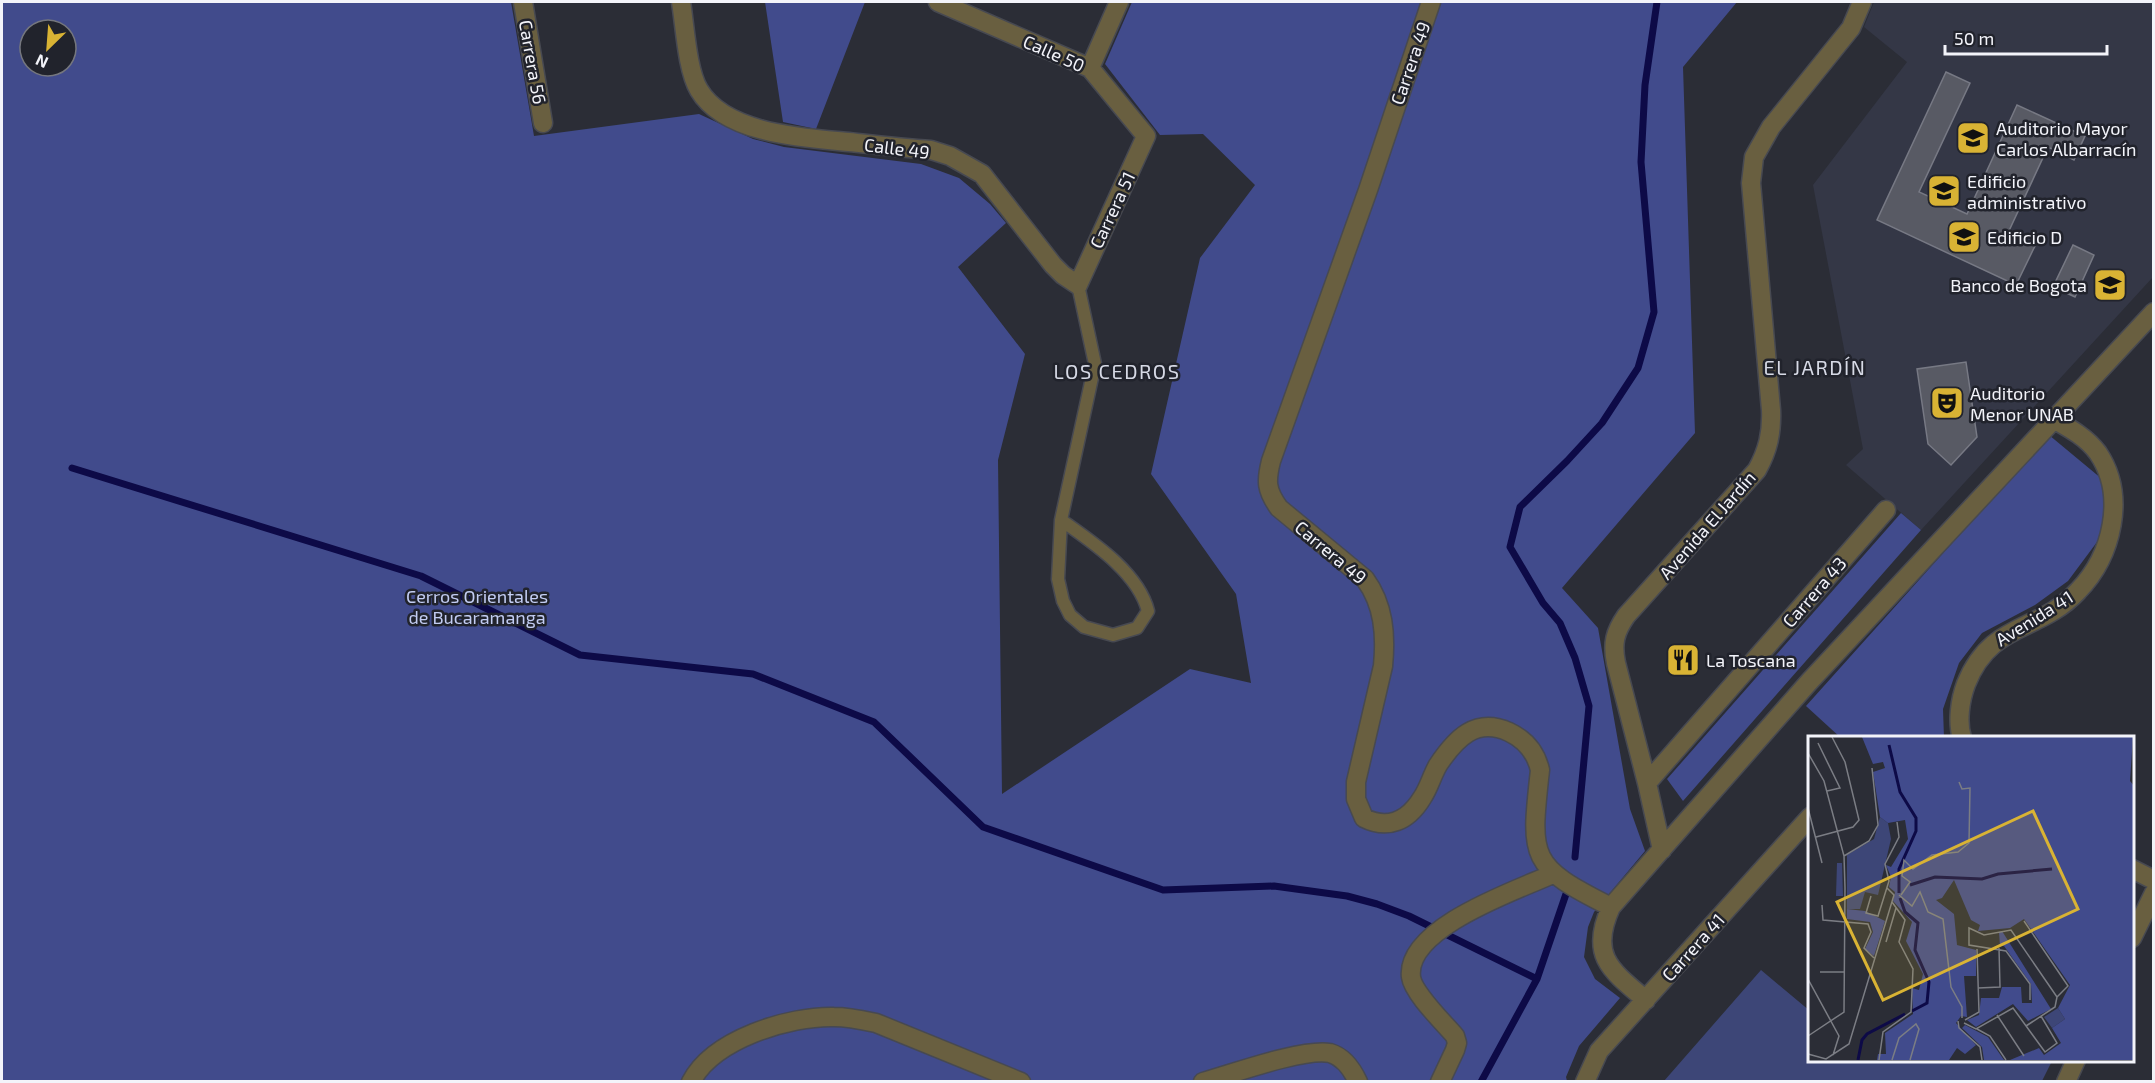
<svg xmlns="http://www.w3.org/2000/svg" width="2155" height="1083" viewBox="0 0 2155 1083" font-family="'Exo 2',sans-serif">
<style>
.built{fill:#343746}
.green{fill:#3d4677}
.forest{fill:#414b8c;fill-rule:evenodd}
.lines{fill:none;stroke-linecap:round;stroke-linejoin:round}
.stream{stroke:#0d0a47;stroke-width:7}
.building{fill:#585a64;stroke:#777984;stroke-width:1.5}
.service-casing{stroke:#474951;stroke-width:15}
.minor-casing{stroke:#474951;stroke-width:21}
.service{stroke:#695f40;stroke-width:12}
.minor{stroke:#695f40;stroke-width:18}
.labels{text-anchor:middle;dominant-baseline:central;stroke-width:5;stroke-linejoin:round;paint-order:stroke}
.street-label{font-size:18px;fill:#f3f4fa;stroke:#21232c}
.poi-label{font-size:18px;fill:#f3f4fa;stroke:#21232c;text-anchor:start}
.park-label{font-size:18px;fill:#c3cdf3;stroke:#21232c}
.neighbourhood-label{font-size:20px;letter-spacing:1.5px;fill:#d7dae6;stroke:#21232c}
.inset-river{fill:none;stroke:#0d0a47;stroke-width:3}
.inset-road{fill:none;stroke:#7b7d84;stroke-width:1.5}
.view{fill:#d9b334;fill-opacity:0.15;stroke:#d9b334;stroke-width:3}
.inset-edge{fill:none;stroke:#f3f4fa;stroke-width:3}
</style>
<rect width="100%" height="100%" fill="#2b2d36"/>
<path class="built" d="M1874 2H2153V277L1921 530 1846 465 1863 449 1813 185 1907 62 1864 27Z"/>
<path class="green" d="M1761 970 1810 1011V1060L2052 1061 2042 1081H1664Z"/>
<path class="forest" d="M2 2H511L534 136 699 114 753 139 784 147 921 164 959 178 990 204 1006 223 958 267 1025 354 998 460 1002 794 1190 669 1251 683 1236 594 1151 474 1200 258 1255 185 1203 134 1160 135 1105 64 1132 2H1737L1683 67 1695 433 1562 588 1598 628 1630 809 1645 851 1594 912 1588 927 1584 957 1595 979 1620 998 1579 1046 1566 1077 1567 1081 2 1082ZM30 30H66V66H30Z
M765 2H865L816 129 783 122Z
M2049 435 2102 479 2106 495 2100 538 2068 581 2035 605 1982 633 1959 663 1943 709 1944 738H1841L1806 706Z
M1901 513 1921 530 1683 801 1667 779Z"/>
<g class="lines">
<path class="stream" d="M72 468 421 576 580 655 753 674 874 722 983 827 1163 890 1274 886 1347 896 1377 904 1409 916 1537 979
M1575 857 1589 706 1575 658 1560 623 1543 603 1510 547 1520 507 1567 461 1602 423 1638 368 1654 312 1641 162 1645 85 1657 2
M1481 1082 1537 979 1566 894"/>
</g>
<path class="building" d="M1946 72 1970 83 1919 192 1967 214 2017 105 2085 136 2074 160 2048 147 2008 233 2035 246 2016 285 1877 220Z
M2073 245 2094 255 2075 297 2053 287Z
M1966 362 1977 437 1951 465 1928 444 1917 369Z"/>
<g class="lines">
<defs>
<path id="service" d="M1061 520C1092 542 1138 572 1148 611L1137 628 1113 635 1084 627 1070 615 1063 601 1058 579 1061 520 1095 364 1078 285"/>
<path id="minor" d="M523 2 543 123
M681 2C685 26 687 70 699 90 725 134 804 138 849 142 877 145 904 148 931 150L950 156 982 174 1053 265 1063 275 1078 285 1146 136 1090 68 938 2
M1431 2 1368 190 1271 461C1266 481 1266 490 1279 508L1365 579C1384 605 1386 635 1383 666L1356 782V799L1364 818C1388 830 1408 821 1422 798 1429 788 1432 775 1438 765 1456 738 1476 717 1509 732 1526 740 1536 753 1540 770 1530 859 1529 866 1611 907
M1090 68 1119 2
M1962 738C1957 722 1960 700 1966 684 1991 621 2039 633 2078 591 2112 556 2127 496 2098 453 2087 438 2071 429 2055 420
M1647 783 1886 510
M1662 850 1647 783 1616 663C1612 643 1615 632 1626 616L1757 470C1768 450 1772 433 1771 410L1751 183 1754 157 1771 127 1851 28 1862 2
M2132 869 2154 880
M2132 938 2154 893
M1646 1000C1610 970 1589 955 1611 907L1809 682 2154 312
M691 1082C713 1039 789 1016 834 1017 849 1017 862 1020 876 1023L1021 1082
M1203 1082C1232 1074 1303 1048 1330 1053 1344 1057 1352 1069 1358 1082
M1440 1082 1455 1050 1457 1043 1455 1036C1444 1023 1413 993 1411 977 1405 928 1517 890 1553 874
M1585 1082 1599 1051 1810 817
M2066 1082 2076 1060"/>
</defs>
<use href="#service" class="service-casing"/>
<use href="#minor" class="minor-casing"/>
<use href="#service" class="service"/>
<use href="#minor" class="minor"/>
</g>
<defs>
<symbol id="university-square" viewBox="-11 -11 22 22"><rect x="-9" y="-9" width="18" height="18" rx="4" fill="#d9b334" stroke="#21232c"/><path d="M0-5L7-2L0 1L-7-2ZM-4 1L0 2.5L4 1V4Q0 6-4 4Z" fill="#111"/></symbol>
<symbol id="theatre-square" viewBox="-11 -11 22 22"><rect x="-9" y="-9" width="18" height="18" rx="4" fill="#d9b334" stroke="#21232c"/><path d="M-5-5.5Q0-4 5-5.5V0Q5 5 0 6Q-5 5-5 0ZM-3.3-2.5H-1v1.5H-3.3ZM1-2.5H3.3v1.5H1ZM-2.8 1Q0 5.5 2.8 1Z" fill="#111"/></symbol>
<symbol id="restaurant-square" viewBox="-11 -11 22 22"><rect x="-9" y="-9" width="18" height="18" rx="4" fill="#d9b334" stroke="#21232c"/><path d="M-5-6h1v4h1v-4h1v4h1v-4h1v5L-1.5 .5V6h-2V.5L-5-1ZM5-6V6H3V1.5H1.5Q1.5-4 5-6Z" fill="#111"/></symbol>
</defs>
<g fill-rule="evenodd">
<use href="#university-square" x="1954" y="119" width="38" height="38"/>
<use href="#university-square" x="1925" y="172" width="38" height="38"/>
<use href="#university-square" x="1945" y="218" width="38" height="38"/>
<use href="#university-square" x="2091" y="266" width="38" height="38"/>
<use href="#theatre-square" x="1928" y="384" width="38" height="38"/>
<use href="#restaurant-square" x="1664" y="641" width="38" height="38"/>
</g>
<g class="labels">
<g class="street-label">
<text transform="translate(1054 53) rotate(24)">Calle 50</text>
<text transform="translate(533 62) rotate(80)">Carrera 56</text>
<text transform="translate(1410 63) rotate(-71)">Carrera 49</text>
<text transform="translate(897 148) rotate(7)">Calle 49</text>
<text transform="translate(1112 210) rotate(-65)">Carrera 51</text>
<text transform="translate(1707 525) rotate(-49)">Avenida El Jardín</text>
<text transform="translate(1331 552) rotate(40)">Carrera 49</text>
<text transform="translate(1814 592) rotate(-49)">Carrera 43</text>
<text transform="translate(2034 618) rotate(-32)">Avenida 41</text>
<text transform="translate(1693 947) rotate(-48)">Carrera 41</text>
</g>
<g class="poi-label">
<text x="1996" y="128">Auditorio Mayor<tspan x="1996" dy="21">Carlos Albarracín</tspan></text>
<text x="1967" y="181">Edificio<tspan x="1967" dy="21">administrativo</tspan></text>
<text x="1987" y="237">Edificio D</text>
<text x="2087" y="285" text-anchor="end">Banco de Bogota</text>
<text x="1970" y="393">Auditorio<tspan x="1970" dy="21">Menor UNAB</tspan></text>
<text x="1706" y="660">La Toscana</text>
</g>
<g class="park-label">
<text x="477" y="596">Cerros Orientales<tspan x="477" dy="21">de Bucaramanga</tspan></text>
</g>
<g class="neighbourhood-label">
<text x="1815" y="367">EL JARDÍN</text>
<text x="1117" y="371">LOS CEDROS</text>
</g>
</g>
<g transform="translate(1808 736)">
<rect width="326" height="326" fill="#2b2d36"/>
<path d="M72 81 80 87 83 103 70 159 57 156 52 173H39V119L66 103ZM29 127H34L35 160H28ZM250 272 257 283 244 292 236 281Z" fill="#3d4677"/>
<path d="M54 1H325L322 45 326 50 325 324H202L231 312 236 319 253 307 244 292 257 283 250 272 262 249 216 183 202 192 170 195 172 189 163 184 146 144 134 162 128 164 146 178 149 209 168 214V240H156L159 281 153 280 148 287 168 309 157 318 149 312 141 324H69L70 318H78L77 297 105 278 104 252 111 254 115 238 98 205 104 186 85 165 87 156 81 151 83 141 78 129 83 131 100 103 97 84 80 87 72 81 65 36 77 32 75 26 65 28ZM39 173 57 175 77 185 66 220 57 213 65 196 62 186 39 183ZM194 195 243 273 220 285 205 268 168 291 159 284 171 279 173 262H191L194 251H213L214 267H224L223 248 196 210H192L191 196ZM157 289 180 301 196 324H176L174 311 154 292Z" fill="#414b8c"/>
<path class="inset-river" d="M81 9 92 56 108 82V95L91 133V157M102 149 127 141 174 143 190 138 244 133M92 162 97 176 110 187 107 214 121 246 119 267 104 275M50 324 54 304 59 298 97 278"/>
<path class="inset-road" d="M10 7 32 52 19 55M0 17 16 45 36 120 37 152 36 276 0 300M0 72 14 127M8 101 45 91 51 84 37 26 24 1M36 120 61 105 70 89 64 32M0 132V243L31 300 25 319M91 159 104 170 112 156 120 176 135 183 143 251 154 271V282M93 159 102 146 94 140 96 124 105 133 124 119 150 116 161 107 162 52 154 53 151 46M63 160 58 177 70 180 81 145 77 128 91 101 89 86M14 169 15 184 60 188 63 196 56 212 66 222M216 185 260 250 249 261M78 206 88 172M12 236H37M170 252 192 251 191 212M222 264V248L198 215 161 209V192L176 199 203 194 249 261M189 279 216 320M157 284 171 276 169 213M150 285 151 292 172 311 174 324M156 287 168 293 205 272 237 316 249 307 233 280M218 290 247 271 249 261M169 293 182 300 198 324M0 318 18 323 41 308 86 159 79 152M71 324 75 296 103 276 105 233 91 206 97 184 84 166M84 324 91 302 108 288 111 293 102 324"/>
<path class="view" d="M225 75 270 173 75 264 29 166Z"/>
<rect width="326" height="326" class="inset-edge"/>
</g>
<rect width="2155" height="1083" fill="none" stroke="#f3f4fa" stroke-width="6"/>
<g transform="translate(48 48) rotate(205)"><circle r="28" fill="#21232c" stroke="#75777e" stroke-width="1.5"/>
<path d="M0-4.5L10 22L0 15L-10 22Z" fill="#d9b334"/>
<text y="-9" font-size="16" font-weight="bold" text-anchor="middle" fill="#f3f4fa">N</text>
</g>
<path d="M1945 45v9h162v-9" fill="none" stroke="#f3f4fa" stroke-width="3"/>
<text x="1954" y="45" font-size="18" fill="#f3f4fa" stroke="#21232c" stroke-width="4.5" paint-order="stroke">50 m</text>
</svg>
